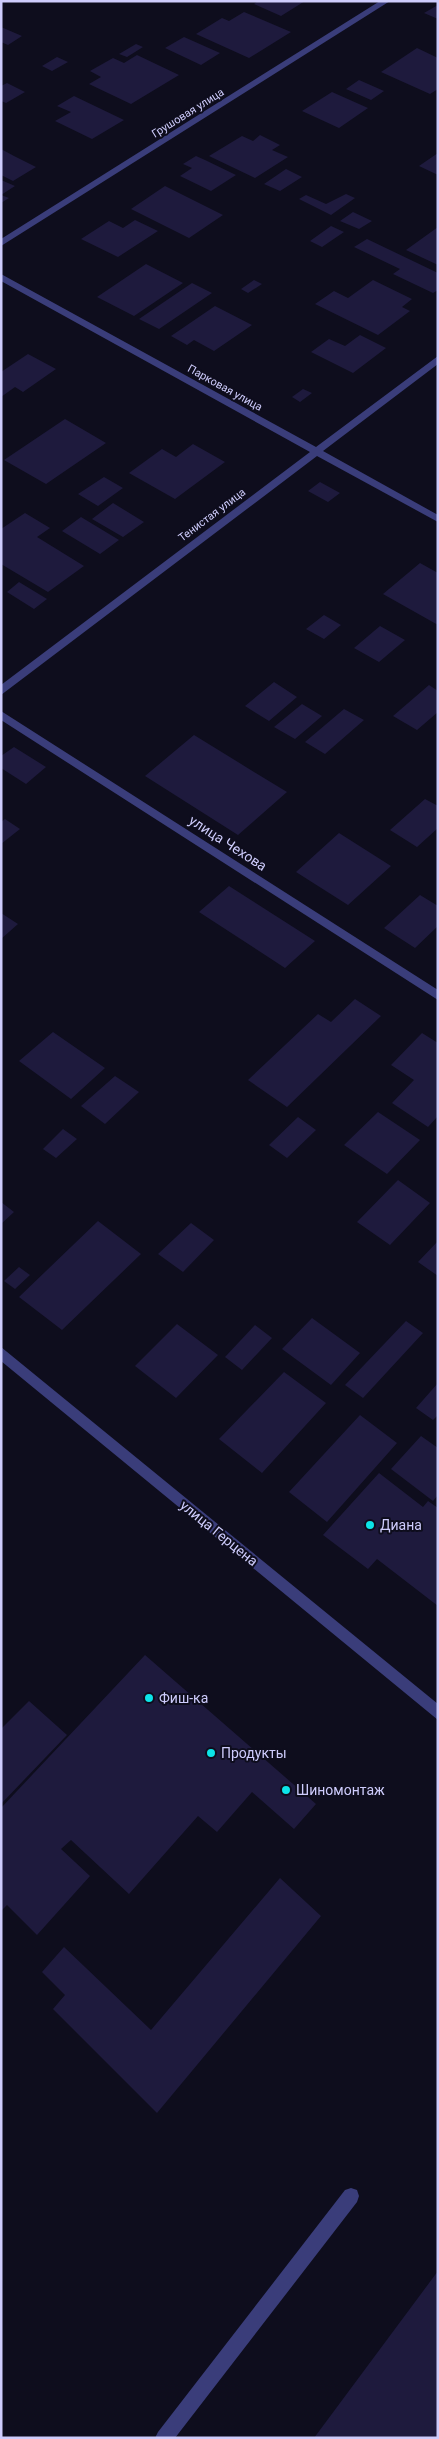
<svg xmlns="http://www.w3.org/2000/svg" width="439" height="2439" viewBox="0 0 439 2439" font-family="Roboto,sans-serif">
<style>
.building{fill:#1e1a3d}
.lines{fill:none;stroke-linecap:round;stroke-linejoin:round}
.minor{fill:#3a3d7a;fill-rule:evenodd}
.poi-dot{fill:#0ce4e8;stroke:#0e0d1d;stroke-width:2}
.labels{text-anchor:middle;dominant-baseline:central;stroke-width:4;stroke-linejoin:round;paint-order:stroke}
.far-street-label{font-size:11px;fill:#ceccfc;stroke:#0e0d1d}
.street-label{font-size:14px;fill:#ceccfc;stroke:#0e0d1d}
.poi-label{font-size:14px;fill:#ceccfc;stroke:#0e0d1d;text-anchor:start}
</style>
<rect width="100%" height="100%" fill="#0e0d1d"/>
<path class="building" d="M258 1H305L281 16 254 4Z
M438 5V19L424 13Z
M244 12 291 32 249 58 196 34 222 18 229 21Z
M1 27 22 36 8 45 1 42Z
M184 37 220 53 201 65 165 48Z
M136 44 143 47 127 57 119 54Z
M417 48 438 58V89L430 94 381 72Z
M137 55 179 75 131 104 89 84 101 77 90 71 113 58 124 63Z
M57 57 68 62 52 71 42 66Z
M359 80 384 91 371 100 346 89Z
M7 83 25 92 6 103 1 101V86Z
M332 92 368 108 339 128 302 111Z
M74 96 124 120 92 139 55 121 71 112 57 106Z
M260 135 280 145 272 150 288 157 255 178 209 156 242 136 253 141Z
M1 149 14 156 36 167 13 181 1 175Z
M438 153V175L419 166Z
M196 156 205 160 236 175 211 191 180 176 192 168 183 164Z
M286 169 302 177 280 191 264 184Z
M1 180 15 186 1 195 9 198 1 203Z
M165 186 223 215 189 238 131 209Z
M346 194 355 198 331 215 299 199 306 195 326 204Z
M353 212 372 221 359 229 340 221Z
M135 220 158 231 118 257 81 239 109 221 123 228Z
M331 226 344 232 322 247 310 241Z
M438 227V265L406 250Z
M367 239 438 273V290L433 293 393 274 400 269 354 247Z
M146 264 183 283 134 316 97 297Z
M254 280 262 284 248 293 241 289Z
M373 280 412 299 402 307 410 311 378 335 315 304 334 291 348 298Z
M192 283 212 293 159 329 139 319Z
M215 306 252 325 214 351 194 340 187 345 171 336Z
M360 335 386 348 353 373 311 352 329 339 345 346Z
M28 354 56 369 23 392 15 387 1 397V372Z
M303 389 312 393 300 402 292 397Z
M65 419 106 443 46 484 4 460Z
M193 444 225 462 175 499 129 473 162 449 176 457Z
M104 477 123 488 98 506 78 494Z
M320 482 340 493 328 502 308 491Z
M113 503 144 522 123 537 92 519Z
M25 513 50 528 37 537 84 566 48 592 1 564V529Z
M81 517 119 540 100 554 62 531Z
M420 563 438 573V625L383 594Z
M19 582 47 599 34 609 7 592Z
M324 615 341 625 324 639 306 629Z
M380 626 405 640 379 662 354 648Z
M274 682 297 697 269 721 245 706Z
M429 685 438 691V712L417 730 393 716Z
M302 704 322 716 295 739 274 727Z
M344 709 364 720 325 754 305 742Z
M194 735 259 775 287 792 238 835 145 776Z
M14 747 46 767 26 784 1 768V756Z
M425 799 438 806V828L417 847 390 830Z
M5 819 20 829 1 844V822Z
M339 833 391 866 348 905 296 872Z
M229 886 315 941 285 968 199 912Z
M420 895 438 906V926L415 948 384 928Z
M1 913 18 924 1 939Z
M355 999 381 1016 287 1107 248 1080 318 1014 331 1022Z
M53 1032 105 1068 71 1099 19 1061Z
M422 1033 438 1043V1116L428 1127 392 1103 414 1080 391 1065Z
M115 1076 139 1092 105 1124 81 1106Z
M378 1112 420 1140 387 1174 344 1145Z
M298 1117 316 1130 287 1158 269 1145Z
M63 1129 77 1139 56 1158 43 1149Z
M398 1180 430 1203 390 1245 357 1222Z
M1 1202 14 1212 1 1224Z
M98 1221 141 1254 62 1330 19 1297Z
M191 1223 214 1240 183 1272 158 1254Z
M438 1241V1276L418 1262Z
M19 1267 30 1275 15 1289 4 1281Z
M312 1318 360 1353 331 1385 282 1349Z
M406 1321 423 1333 363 1398 345 1385Z
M177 1324 218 1355 176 1398 135 1366Z
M255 1325 272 1338 242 1370 225 1357Z
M284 1372 326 1403 262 1473 219 1439Z
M438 1383V1415L433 1420 416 1408Z
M360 1415 397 1443 327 1522 289 1492Z
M421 1436 438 1448V1495L433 1501 391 1469Z
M379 1473 423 1507 428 1501 438 1508V1606L377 1559 368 1569 323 1535Z
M145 1655 316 1804 294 1829 252 1792 217 1832 198 1816 129 1894 71 1840 61 1849 90 1876 37 1935 7 1905 1 1911V1808Z
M29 1701 67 1735 1 1804V1729Z
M280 1878 321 1916 157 2113 53 2009 65 1995 42 1972 64 1947 151 2030Z
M438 2271V2438H314Z"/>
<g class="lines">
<path class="minor" d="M380 1H390L1 246V239Z
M1 274 316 447 438 356V364L323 451 438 515V522L317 456 1 695V685L310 452 1 281Z
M1 711 438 990V1000L1 720Z
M1 1347 438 1704V1720L1 1361Z
M351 2188 357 2190 359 2196 357 2202 175 2438H155L158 2432 345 2190Z"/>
</g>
<g class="poi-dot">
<circle cx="370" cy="1525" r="5"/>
<circle cx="149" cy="1698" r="5"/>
<circle cx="211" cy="1753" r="5"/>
<circle cx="286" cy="1790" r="5"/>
</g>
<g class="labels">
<g class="far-street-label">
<text transform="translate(188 113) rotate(-32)">Грушовая улица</text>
<text transform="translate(225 388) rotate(29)">Парковая улица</text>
<text transform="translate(212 515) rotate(-37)">Тенистая улица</text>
</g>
<g class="street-label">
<text transform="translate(228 843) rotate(33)">улица Чехова</text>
<text transform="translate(219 1533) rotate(39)">улица Герцена</text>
</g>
<g class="poi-label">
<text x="380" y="1525">Диана</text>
<text x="159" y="1698">Фиш-ка</text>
<text x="221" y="1753">Продукты</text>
<text x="296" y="1790">Шиномонтаж</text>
</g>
</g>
<rect width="439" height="2439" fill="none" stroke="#ceccfc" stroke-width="5"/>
</svg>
